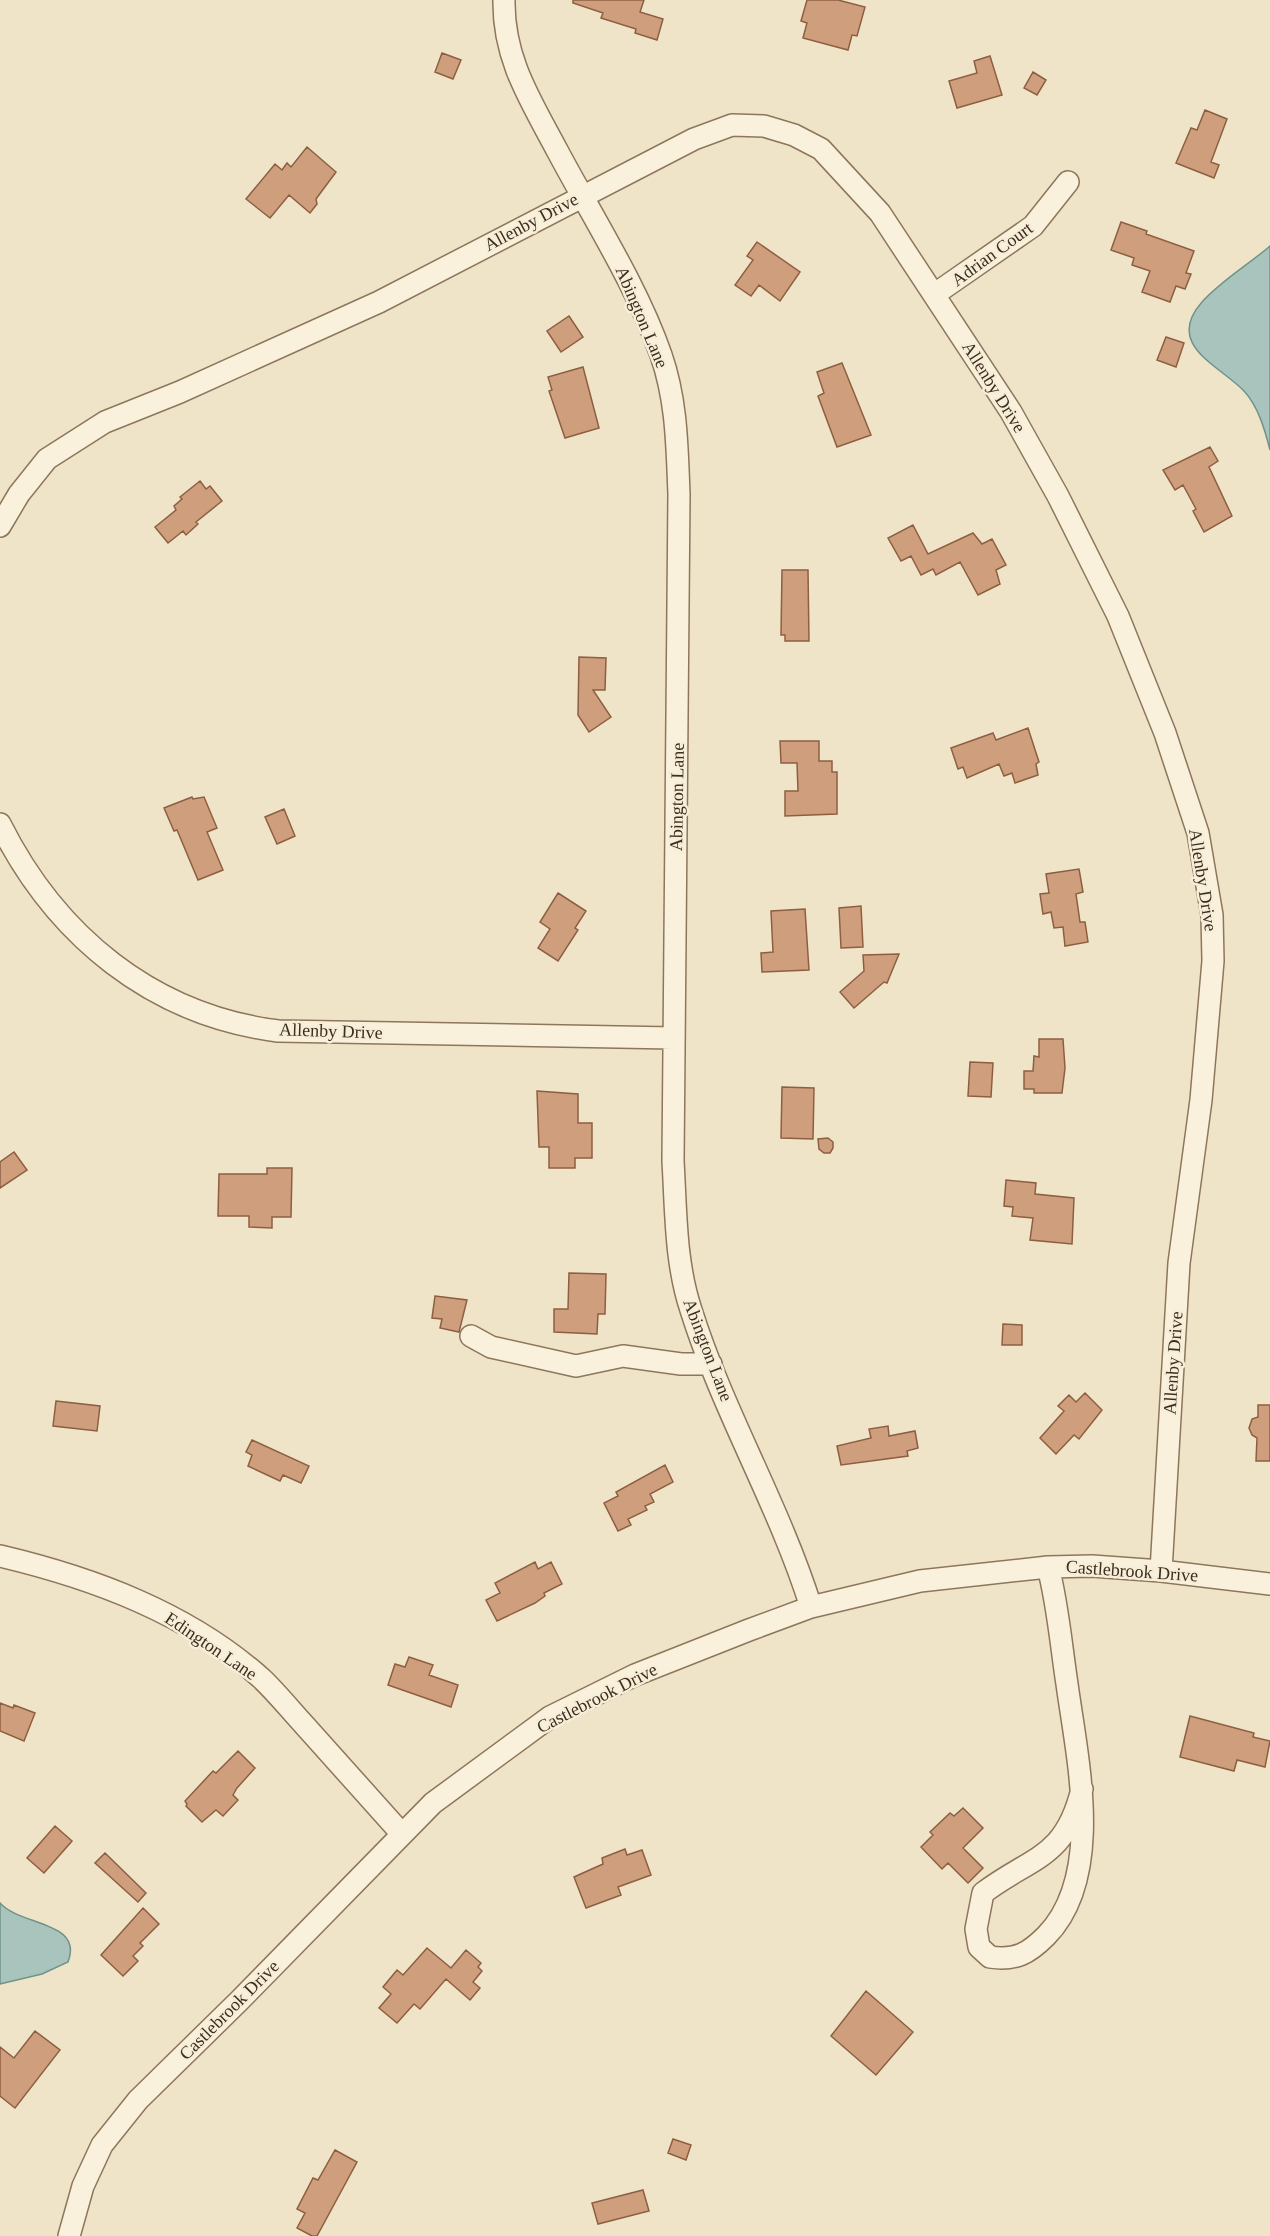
<svg xmlns="http://www.w3.org/2000/svg" width="1270" height="2236" viewBox="0 0 1270 2236" font-family="Georgia,serif">
<style>
.water{fill:#a9c4bc;stroke:#6f938a;stroke-width:1.5}
.building{fill:#cf9f7d;stroke:#8d5f41;stroke-width:1.5}
.lines{fill:none;stroke-linecap:round;stroke-linejoin:round}
.minor-casing{stroke:#8d765c;stroke-width:24}
.minor{stroke:#faf1dc;stroke-width:21}
.labels{text-anchor:middle;dominant-baseline:central;stroke-width:5;stroke-linejoin:round;paint-order:stroke}
.street-label{font-size:18px;fill:#3d2e20;stroke:#f7eed8}
</style>
<rect width="100%" height="100%" fill="#f0e4c8"/>
<path class="water" d="M1270 246V450C1265 430 1258 406 1244 391 1219 365 1164 345 1202 302 1222 280 1248 265 1270 246Z
M0 1903C20 1926 84 1921 68 1962L42 1974 0 1984Z"/>
<path class="building" d="M573 0H644L640 12 663 19 657 40 635 33 636 29 601 18 603 13 573 3Z
M807 0H838L865 7 857 36 852 35 848 50 803 38 807 23 801 21Z
M442 53 461 60 453 79 435 72Z
M990 56 1002 95 957 108 949 81 977 73 974 61Z
M1033 72 1046 80 1037 95 1024 88Z
M1205 110 1227 119 1211 162 1219 165 1214 178 1176 163 1191 128 1197 130Z
M307 147 336 172 316 199 317 204 310 213 289 195 270 218 246 199 275 164 282 170 287 163 291 167Z
M1121 222 1147 231 1146 234 1194 251 1186 273 1191 274 1185 289 1176 286 1170 302 1142 292 1150 271 1132 265 1134 258 1111 250Z
M757 242 800 272 780 301 759 285 751 296 735 285 753 260 747 256Z
M569 316 583 337 561 352 547 331Z
M1166 337 1184 343 1176 367 1157 360Z
M842 363 871 435 837 447 818 396 824 393 817 372Z
M583 367 599 428 565 438 549 391 552 390 548 377Z
M1210 447 1218 461 1209 467 1232 516 1204 532 1193 511 1196 509 1183 485 1175 490 1163 470Z
M200 481 206 489 210 486 222 501 196 522 198 524 186 535 183 531 168 543 155 527 176 510 174 506 182 499 180 497Z
M913 525 928 554 973 533 982 544 992 539 1006 565 996 570 1000 584 978 595 960 562 936 575 933 569 921 575 911 556 901 561 888 538Z
M782 570H808L809 641H785V635H781Z
M579 657 606 658 605 690H593L611 717 589 732 578 715Z
M1028 728 1039 762 1036 764 1038 775 1015 783 1012 773 1004 776 999 764 967 778 963 767 958 769 951 748 993 733 996 740Z
M780 741H819V761H832V772H837V814L785 816V791H798L797 763H781Z
M192 797 193 799 204 797 217 828 207 832 223 870 198 880 177 830 174 831 164 808Z
M284 809 295 836 277 844 265 817Z
M1079 869 1083 892 1076 894 1080 922H1085L1088 942 1065 946 1063 927 1054 928 1051 912 1043 914 1040 894 1049 893 1046 874Z
M558 893 586 911 575 928 578 930 558 961 538 948 550 929 540 922Z
M861 906 863 947 841 948 839 908Z
M805 909 809 970 762 972 761 953 773 952 771 911Z
M899 954 887 983 884 982 854 1008 840 992 864 971 863 955Z
M1039 1039H1063L1065 1068 1062 1093H1034V1089H1024V1071H1033L1034 1056 1039 1057Z
M970 1062 993 1063 991 1097 968 1096Z
M782 1087 814 1088 813 1139 781 1138Z
M537 1091 578 1094V1123H592V1158H575V1168H549V1147H539Z
M828 1138 833 1142V1148L830 1153H824L819 1149 818 1139Z
M14 1152 27 1170 0 1188V1162Z
M267 1168H292L291 1217H272V1228L249 1227V1216H218L219 1174H267Z
M1006 1180 1036 1183 1035 1194 1074 1198 1072 1244 1030 1240 1033 1218 1012 1216 1013 1207 1004 1206Z
M569 1273 606 1274 605 1314H598L597 1334 554 1332V1309H568Z
M435 1296 467 1300 459 1332 440 1328 442 1319 432 1318Z
M1003 1324 1022 1325V1345H1002Z
M1085 1393 1102 1410 1079 1439 1074 1435 1056 1454 1040 1438 1064 1411 1058 1406 1069 1395 1076 1402Z
M56 1401 100 1406 97 1431 53 1426Z
M1258 1405H1270V1461H1256L1257 1438 1252 1435 1249 1428 1252 1419 1258 1417Z
M888 1426 889 1436 915 1431 918 1448 907 1451 908 1456 841 1465 837 1446 871 1438 869 1429Z
M252 1440 309 1466 301 1483 283 1475 280 1481 248 1466 252 1455 246 1452Z
M665 1465 673 1482 650 1494 654 1502 645 1506 647 1510 628 1519 631 1525 618 1531 604 1503 618 1496 616 1492Z
M535 1562 538 1569 551 1562 562 1584 544 1593 545 1596 535 1603 497 1621 486 1600 500 1593 495 1583Z
M409 1657 433 1665 429 1675 458 1685 451 1707 388 1685 395 1664 405 1667Z
M0 1703 13 1708 14 1705 35 1713 24 1741 0 1731Z
M1190 1716 1254 1733 1253 1737 1270 1741 1265 1767 1237 1760 1234 1771 1180 1757Z
M238 1751 255 1768 237 1788 233 1795 238 1800 223 1816 216 1810 202 1822 186 1806 187 1804 185 1801 213 1771 216 1773Z
M963 1808 983 1828 963 1848 983 1868 968 1883 948 1863 942 1869 921 1847 933 1835 930 1832 950 1813 954 1816Z
M55 1826 72 1841 44 1873 27 1858Z
M625 1849 627 1855 642 1850 651 1875 618 1887 621 1895 586 1908 574 1877 603 1864 602 1858Z
M105 1853 146 1893 138 1902 95 1863Z
M143 1908 159 1924 140 1943 143 1946 133 1956 138 1961 123 1976 101 1955Z
M427 1948 451 1968 466 1950 481 1963 478 1967 482 1971 473 1982 480 1988 470 2000 446 1979 420 2009 414 2004 397 2023 379 2008 391 1994 383 1987 397 1970 403 1975Z
M866 1991 913 2032 876 2075 831 2036Z
M35 2031 60 2050 15 2108 0 2096V2047L14 2058Z
M673 2139 691 2145 686 2160 668 2153Z
M335 2150 357 2162 317 2236H312L297 2228 305 2213 297 2209 313 2178 318 2180Z
M643 2190 649 2211 598 2224 592 2203Z"/>
<g class="lines">
<defs>
<path id="minor" d="M504 0C503 59 531 101 558 152 592 216 637 286 661 355 677 401 677 447 679 494L673 1161C676 1210 675 1262 691 1310 723 1412 779 1505 811 1607
M935 294 1033 226 1068 182
M0 526 19 494 47 459 105 422 180 392 379 302 694 139 732 125 764 126 794 135 821 149 880 213 1011 412 1058 496 1118 616 1165 733 1198 833 1212 915 1213 961 1201 1100 1179 1263 1161 1571
M0 824C56 936 152 1015 278 1031L673 1038
M471 1336 491 1347 576 1366 623 1356 681 1364H711
M0 1556C93 1578 188 1613 261 1678 277 1693 292 1712 307 1728 338 1763 370 1798 401 1833
M1048 1567C1058 1605 1061 1645 1067 1684 1077 1758 1105 1876 1046 1936 1029 1953 1016 1961 990 1957L979 1947 976 1929 983 1893C1032 1856 1065 1859 1082 1789
M69 2236 83 2186 102 2145 138 2100 239 2001 433 1803 550 1717 635 1675 749 1630 811 1607 920 1581 1048 1567 1092 1566 1161 1571 1270 1584"/>
</defs>
<use href="#minor" class="minor-casing"/>
<use href="#minor" class="minor"/>
</g>
<g class="labels">
<g class="street-label">
<text transform="translate(531 222) rotate(-28)">Allenby Drive</text>
<text transform="translate(992 254) rotate(-36)">Adrian Court</text>
<text transform="translate(642 317) rotate(67)">Abington Lane</text>
<text transform="translate(994 387) rotate(58)">Allenby Drive</text>
<text transform="translate(677 797) rotate(-89)">Abington Lane</text>
<text transform="translate(1203 880) rotate(81)">Allenby Drive</text>
<text transform="translate(331 1031) rotate(2)">Allenby Drive</text>
<text transform="translate(708 1350) rotate(69)">Abington Lane</text>
<text transform="translate(1173 1363) rotate(-86)">Allenby Drive</text>
<text transform="translate(1132 1571) rotate(4)">Castlebrook Drive</text>
<text transform="translate(211 1646) rotate(34)">Edington Lane</text>
<text transform="translate(597 1698) rotate(-27)">Castlebrook Drive</text>
<text transform="translate(229 2010) rotate(-45)">Castlebrook Drive</text>
</g>
</g>
</svg>
